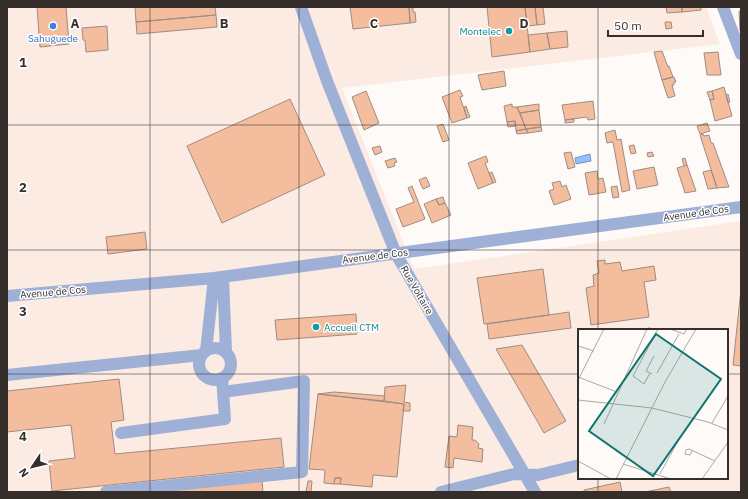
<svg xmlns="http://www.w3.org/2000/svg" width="748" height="499" viewBox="0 0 748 499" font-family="'IBM Plex Sans',sans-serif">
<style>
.built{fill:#fbebe2;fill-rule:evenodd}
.water{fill:#94bfff;stroke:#7894bf}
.building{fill:#f4bd9d;stroke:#9e8d83}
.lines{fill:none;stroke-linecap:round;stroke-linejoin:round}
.minor{stroke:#9fb0d6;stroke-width:12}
.grid{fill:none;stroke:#362e2b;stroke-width:1;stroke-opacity:0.55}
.shop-dot{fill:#3f7fe0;stroke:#fff;stroke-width:1.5}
.culture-dot{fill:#0f9aa8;stroke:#fff;stroke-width:1.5}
.labels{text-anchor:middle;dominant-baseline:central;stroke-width:3;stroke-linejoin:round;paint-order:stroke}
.culture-label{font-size:10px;fill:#0d838f;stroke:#fff;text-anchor:end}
.shop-label{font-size:10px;fill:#366cbe;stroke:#fff}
.street-label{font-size:10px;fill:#362e2b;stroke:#fff}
.inset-road{fill:none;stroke:#aea8a6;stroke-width:1}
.view{fill:#0f766e;fill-opacity:0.15;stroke:#0f766e;stroke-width:2}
.inset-edge{fill:none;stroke:#362e2b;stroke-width:2}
.grid-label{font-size:13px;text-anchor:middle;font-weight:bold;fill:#362e2b;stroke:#fff;stroke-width:3;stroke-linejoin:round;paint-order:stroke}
</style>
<rect width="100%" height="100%" fill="#fefaf8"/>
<path class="built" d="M7 7H706L720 44 342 88 414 269 741 221V492H7ZM579 330H727V478H579Z"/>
<path class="water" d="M590 154 591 161 576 164 575 158Z"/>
<path class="building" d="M37 7H66L69 44 40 47Z
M135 7H215L216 15 136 22Z
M350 7H409L410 23 353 29Z
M409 7H413V12H415L416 22 410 23Z
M487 7H525L530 52 492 57Z
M525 7H535L537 25 527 26Z
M535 7H543L545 24 537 25Z
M666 7H682V12L667 13Z
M682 7H701V10L682 12Z
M739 11H741V31H740Z
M216 15 217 27 137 34 136 22Z
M665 22H671L672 28 666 29Z
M107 26 108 50 86 52 85 40H83L82 28Z
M567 31 568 47 550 49 547 33Z
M547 33 550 49 530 52 528 35Z
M662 51 668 67 669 66 673 77 662 80 654 52Z
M718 52 721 75H707L704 53Z
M504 71 506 86 482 90 478 75Z
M673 77H674L676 82H674V85H672L675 96 668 98 662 80Z
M724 87 732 116 715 121 710 100 714 99 712 91Z
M460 90 463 96 460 97 467 118 452 123 442 97Z
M366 91 379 123 364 130 352 97Z
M712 91 714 99 710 100 707 92Z
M728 94 730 102 728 103 726 95Z
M290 99 325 175 222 223 187 146Z
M593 101 595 119 588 120 587 117 565 120 562 105Z
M512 104V107H517L526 129 516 131 515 121 507 122 504 106Z
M539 104V110L520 113 517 107Z
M466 106 470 117 467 118 464 107Z
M539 110 541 127 526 129 520 113Z
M574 119V122L565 123V120Z
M515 121 516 126 508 127 507 122Z
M707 123 710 131 700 134 697 126Z
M443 124 449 140 443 142 437 126Z
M541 127 542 131 528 133 526 129Z
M526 129 528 133 517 134 516 131Z
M615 130 617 140 621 139 630 190 622 192 613 142 607 143 605 133Z
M703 134 704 136 709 135 711 143H713L729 187 717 188 700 135Z
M634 145 636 153 631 154 629 146Z
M380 146 382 152 375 155 372 148Z
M571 152 575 167 568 169 564 153Z
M652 152 654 156 648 157 647 153Z
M486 156 488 162 485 163 493 183 478 189 468 163Z
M395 158 397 162 394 163 395 166 388 168 385 161Z
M685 158 687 165 684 166 682 159Z
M687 165 696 191 685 193 677 168Z
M654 167 658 185 637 189 633 171Z
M711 170 717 188 708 189 703 172Z
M597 171 598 179 603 178 606 192 589 195 585 173Z
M492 172 496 182 493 183 489 173Z
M426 177 430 186 423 189 419 180Z
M560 181 562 187 566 185 571 199 554 205 549 191 554 189 552 183Z
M412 186 425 219 403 227 396 209 414 202 408 188Z
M617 186 619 197 613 198 611 187Z
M443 197 445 203 439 205 436 199Z
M436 199 439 205 445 203 451 215 432 223 424 204Z
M145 232 147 249 108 254 106 237Z
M605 260V264L620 262 622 271 654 266 656 280 644 282 649 317 591 325 586 288 594 286 593 275 599 273 597 261Z
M543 269 549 315 484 324 477 278Z
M741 289V366L733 365Z
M569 312 571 328 489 339 487 324Z
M356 314 357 334 277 340 275 320Z
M648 328 666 330H648Z
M522 345 566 421 544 433 496 349Z
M119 379 124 420 111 422 115 454 281 438 284 467 52 491 49 461 75 458 71 425 7 432V391Z
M406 385 404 402 410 403V411H403L404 404 384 401 385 387Z
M334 392 385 396 384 401 318 394Z
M318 394 404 404 397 477 373 475 372 487 340 484 341 478H335L334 484 324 483 325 470 309 469Z
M458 425 473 427 472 440H475L479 444 478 448 483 449 482 462 454 458 453 468 445 467 449 436 457 437Z
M335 478H341L340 484H334Z
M262 480 263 492H144Z
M308 481H312L311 492H306Z
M620 482 622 492H584V490Z
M669 487 671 492H645Z"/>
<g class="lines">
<path class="minor" d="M301 7 327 81 396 254 535 492
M723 7 741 54
M223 277 226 352
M7 296 214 278 741 207
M199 364a16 16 0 1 1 32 0a16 16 0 1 1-32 0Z
M206 351 214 278
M7 375 202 355
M121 433 225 419 222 378
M106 492 302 472 304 381 223 392
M441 492 514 474 538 475 579 465"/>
</g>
<path class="grid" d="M150 7V492M299 7V492M449 7V492M598 7V330M7 125H741M7 250H741M7 374H579M727 374H741M598 478V492"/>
<circle class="shop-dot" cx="53" cy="26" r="4"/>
<g class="culture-dot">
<circle cx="509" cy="31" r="4"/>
<circle cx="316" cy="327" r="4"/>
</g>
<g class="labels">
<g class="culture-label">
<text x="501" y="31">Montelec</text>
<text x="324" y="327" text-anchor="start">Accueil CTM</text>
</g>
<g class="shop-label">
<text x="53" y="38">Sahuguede</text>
</g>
<g class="street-label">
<text transform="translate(696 213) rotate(-8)">Avenue de Cos</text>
<text transform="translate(375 256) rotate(-7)">Avenue de Cos</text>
<text transform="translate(417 290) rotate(60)">Rue Voltaire</text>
<text transform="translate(53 292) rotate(-5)">Avenue de Cos</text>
</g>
</g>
<g transform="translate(578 329)">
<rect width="150" height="150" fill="#fefaf8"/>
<path class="inset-road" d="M92 0 106 5 109 0M0 17 16 22M72 44 66 55 55 47 80 0M79 44 101 5M74 45 68 42 76 27M0 48 39 63M0 51 26 0M0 71 74 79 130 93 150 101M134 94 150 67M26 95 69 0M114 122 112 126 107 125 108 121 111 120 137 132M0 132 33 150M45 135 93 150M82 145 100 112M38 150 87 53 118 0M124 150 150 113"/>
<path class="view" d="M78 5 143 50 75 147 11 102Z"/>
<rect width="150" height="150" class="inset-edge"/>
</g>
<g class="grid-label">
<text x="75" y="28">A</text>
<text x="224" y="28">B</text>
<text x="374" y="28">C</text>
<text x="524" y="28">D</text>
<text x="23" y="67">1</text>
<text x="23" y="192">2</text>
<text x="23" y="316">3</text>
<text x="23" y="441">4</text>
</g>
<rect width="748" height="499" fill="none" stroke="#362e2b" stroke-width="16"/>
<g transform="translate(32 467) rotate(235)" stroke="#ffffff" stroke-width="3" paint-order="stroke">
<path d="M0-3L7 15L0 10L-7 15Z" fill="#362e2b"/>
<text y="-6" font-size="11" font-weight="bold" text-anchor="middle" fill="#362e2b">N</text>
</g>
<path d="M608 30v6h95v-6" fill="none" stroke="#362e2b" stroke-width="2"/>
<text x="614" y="30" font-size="12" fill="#362e2b" stroke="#ffffff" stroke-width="3" paint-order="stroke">50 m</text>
</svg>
